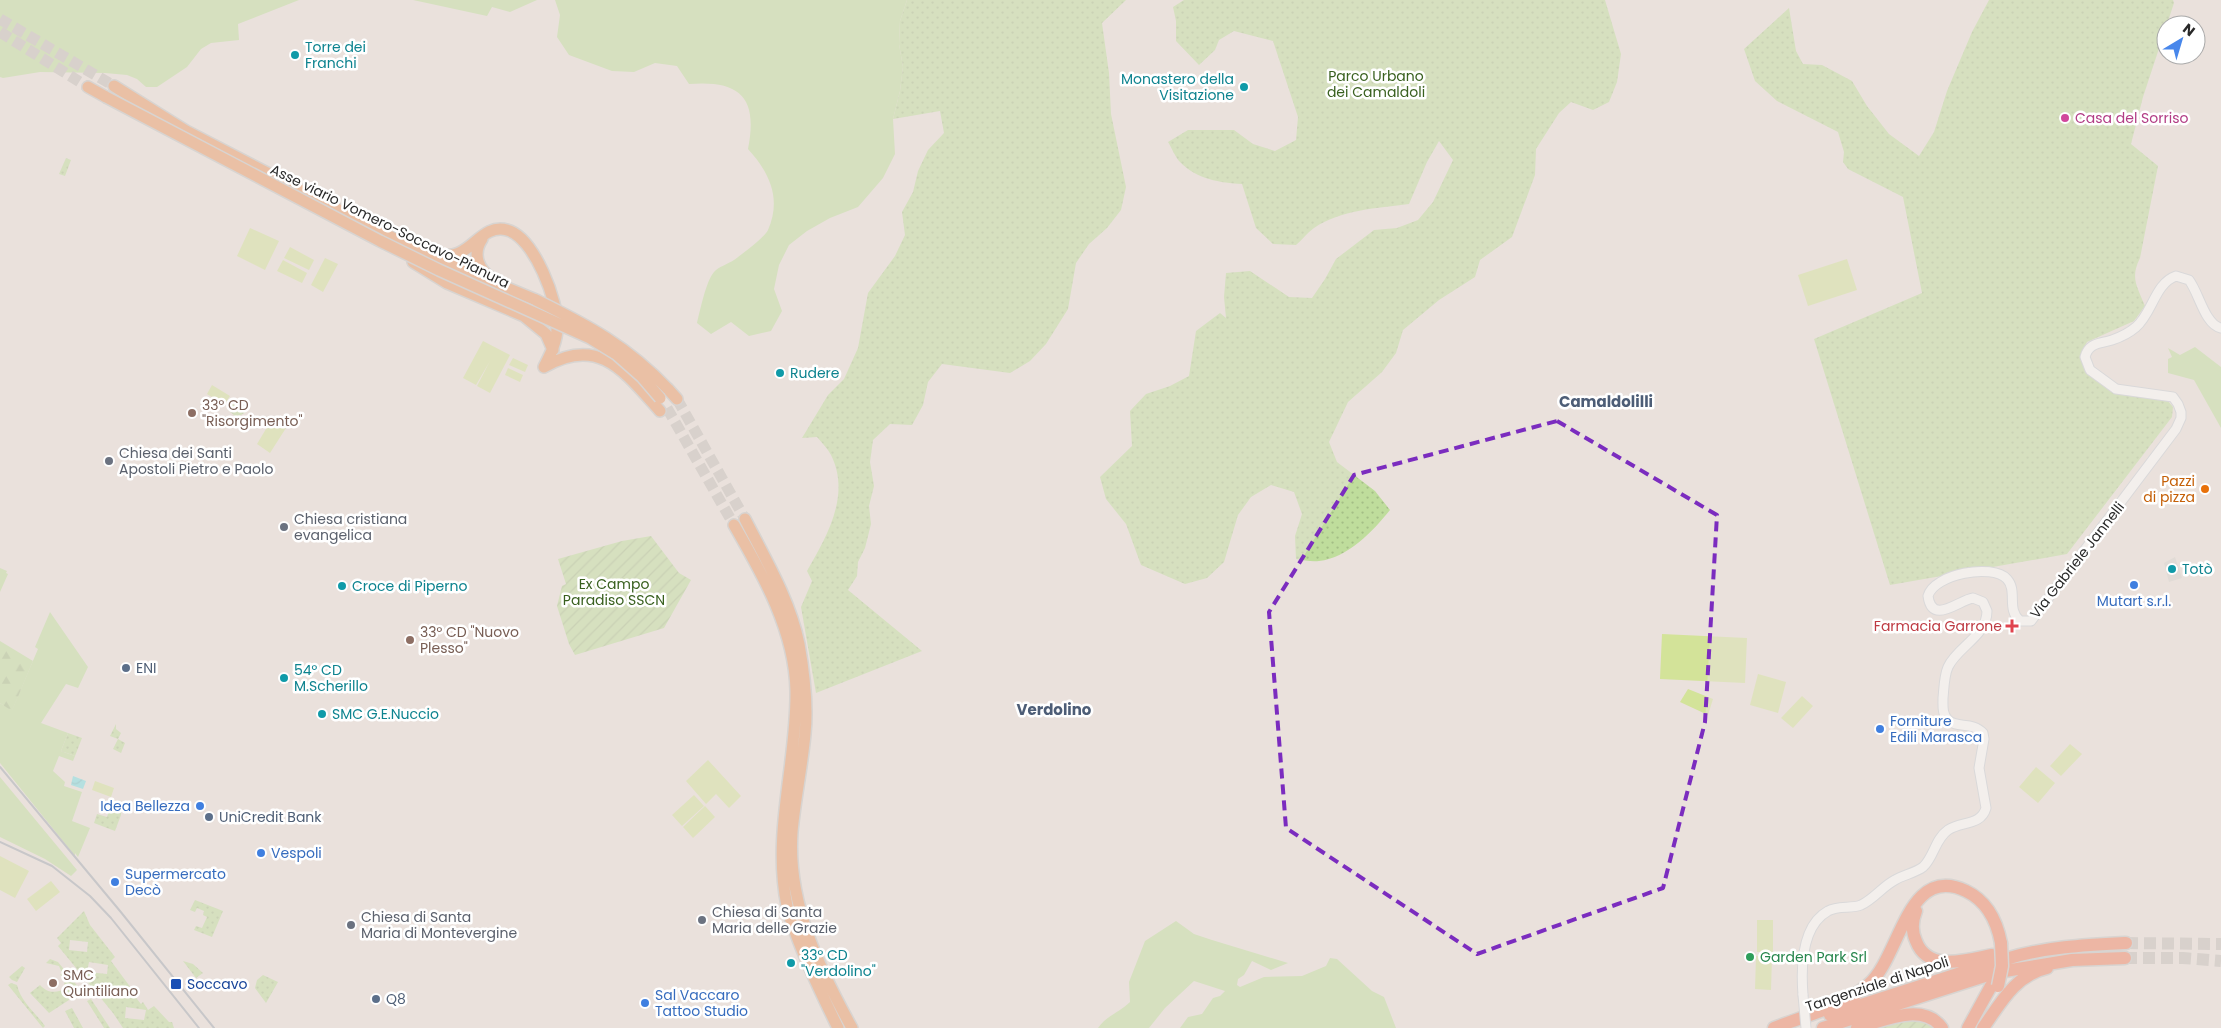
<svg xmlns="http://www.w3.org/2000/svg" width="2221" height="1028" viewBox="0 0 2221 1028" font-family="Poppins,sans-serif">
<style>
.grass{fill:#bfdd9c}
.forest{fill:url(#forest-firs)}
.park{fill:url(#park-dots);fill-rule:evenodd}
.garden{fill:url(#garden-furrows)}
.pitch{fill:#d3e399}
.plaza{fill:#d7d2ce}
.water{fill:url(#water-waves)}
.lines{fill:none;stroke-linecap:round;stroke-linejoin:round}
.trunk-tunnel{stroke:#c3bcb8;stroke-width:11;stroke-dasharray:11 5.5;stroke-linecap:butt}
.motorway-tunnel{stroke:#c3bcb8;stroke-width:12;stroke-dasharray:12 6;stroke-linecap:butt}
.secondary-casing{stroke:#c7cdd6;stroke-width:11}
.trunk-casing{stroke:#c3c3c3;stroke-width:14}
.motorway-casing{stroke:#c3c3c3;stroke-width:15}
.secondary{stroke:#fff;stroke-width:9}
.trunk{stroke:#eb9863;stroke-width:11}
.motorway{stroke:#f18260;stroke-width:12}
.rail{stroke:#9fa6b2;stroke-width:2}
.secondary-bridge-casing{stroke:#c7cdd6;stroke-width:11;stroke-linecap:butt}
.trunk-bridge-casing{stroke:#c3c3c3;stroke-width:14;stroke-linecap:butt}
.motorway-bridge-casing{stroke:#c3c3c3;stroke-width:15;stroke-linecap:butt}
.secondary-bridge{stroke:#fff;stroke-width:9}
.trunk-bridge{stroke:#eb9863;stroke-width:11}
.motorway-bridge{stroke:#f18260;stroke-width:12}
.marked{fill:none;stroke:#7b2cbf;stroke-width:4;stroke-dasharray:10 6;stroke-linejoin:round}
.culture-dot{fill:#0f9aa8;stroke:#fff;stroke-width:2}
.hotel-dot{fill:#d1479c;stroke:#fff;stroke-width:2}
.education-dot{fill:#8d6e63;stroke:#fff;stroke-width:2}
.worship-dot{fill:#6b7280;stroke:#fff;stroke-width:2}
.food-dot{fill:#e8710a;stroke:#fff;stroke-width:2}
.shop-dot{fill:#3f7fe0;stroke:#fff;stroke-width:2}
.health-dot{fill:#e0444e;stroke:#fff;stroke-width:2}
.service-dot{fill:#5c6f8a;stroke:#fff;stroke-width:2}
.leisure-dot{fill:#2e9e5b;stroke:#fff;stroke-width:2}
.transit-dot{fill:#1a4fb4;stroke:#fff;stroke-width:2}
.labels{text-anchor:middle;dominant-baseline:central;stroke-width:5;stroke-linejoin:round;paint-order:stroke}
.culture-label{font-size:14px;fill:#0d838f;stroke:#fff;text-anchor:start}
.park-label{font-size:14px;fill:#39601f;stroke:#fff}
.hotel-label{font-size:14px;fill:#b23c85;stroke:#fff;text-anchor:start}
.street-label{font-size:14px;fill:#292929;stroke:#fff}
.education-label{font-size:14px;fill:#785e54;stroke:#fff;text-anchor:start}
.worship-label{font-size:14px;fill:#5b616d;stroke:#fff;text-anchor:start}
.food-label{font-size:14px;fill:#c56008;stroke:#fff;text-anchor:end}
.shop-label{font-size:14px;fill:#366cbe;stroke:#fff;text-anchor:start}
.health-label{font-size:14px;fill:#be3a42;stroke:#fff;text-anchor:end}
.service-label{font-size:14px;fill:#4e5e75;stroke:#fff;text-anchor:start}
.leisure-label{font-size:14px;fill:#27864d;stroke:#fff;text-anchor:start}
.transit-label{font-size:14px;fill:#164399;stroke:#fff;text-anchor:start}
.neighbourhood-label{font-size:15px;font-weight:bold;fill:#4d5d76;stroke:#fff}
</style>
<defs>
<pattern id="forest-firs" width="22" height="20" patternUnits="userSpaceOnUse" patternTransform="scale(1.25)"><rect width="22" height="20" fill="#bfdd9c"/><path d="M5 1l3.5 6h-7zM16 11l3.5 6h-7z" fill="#a4be86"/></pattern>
<pattern id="park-dots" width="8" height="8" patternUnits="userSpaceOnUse" patternTransform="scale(1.25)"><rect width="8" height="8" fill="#bfdd9c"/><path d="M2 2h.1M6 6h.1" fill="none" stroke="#a4be86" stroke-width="1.8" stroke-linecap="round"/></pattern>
<pattern id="garden-furrows" width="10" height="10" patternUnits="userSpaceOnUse" patternTransform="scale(1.25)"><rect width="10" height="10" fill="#bfdd9c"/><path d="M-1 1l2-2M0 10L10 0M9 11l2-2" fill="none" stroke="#a4be86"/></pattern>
<pattern id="water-waves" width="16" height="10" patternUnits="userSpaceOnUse" patternTransform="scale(1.25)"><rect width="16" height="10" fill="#76dde5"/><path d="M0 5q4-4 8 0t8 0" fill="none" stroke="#66bec4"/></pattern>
</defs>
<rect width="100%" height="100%" fill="#eae1dc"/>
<path class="grass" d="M0 0H299L238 24 239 40 211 43 201 49 187 67 157 87H146L137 79 127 75 105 73 40 72 3 78 0 77Z
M413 0H537L510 12 492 7 487 16Z
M555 0H907L900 21 899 44 903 67 900 91 893 119 895 154 883 178 858 207 830 218 807 231 789 245 779 265 774 289 782 311 771 331 749 336 731 322 711 334 697 323C700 311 706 281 714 272 718 267 728 264 734 260 741 255 765 237 768 230 782 198 769 172 748 149 758 98 741 80 689 84L677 66 655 63 634 72 612 71 569 55 557 37 560 15Z
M2195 347 2221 367V428L2194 380 2168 373V359L2172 357 2168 348 2180 355Z
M0 568 7 571 6 573 8 574 0 592Z
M50 612 88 667 78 688 66 684 41 723 68 733 61 751 75 756 73 761 59 756 53 771 65 782 64 786 82 792 72 821 90 828 78 857 75 853V856L0 763V703L12 710 38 649 35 647Z
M0 777 77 870 71 876 45 859 0 837Z
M1176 921 1194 934 1212 940 1288 963 1271 970 1252 961 1244 975 1238 979 1237 985 1240 987 1264 977 1302 976 1326 966 1330 958 1337 959 1372 991 1384 997 1396 1028H1180L1188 1017 1202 1014 1213 998 1220 996 1225 991 1194 981 1165 1008 1149 1028H1098C1106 1016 1120 1012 1130 1002L1129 982 1145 941Z"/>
<path class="forest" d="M0 641 33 661 12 711 0 703Z"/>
<path class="park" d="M907 0H1126L1102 23 1109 73 1111 114 1126 187 1121 210 1107 228 1089 244 1076 263 1068 309 1046 344 1030 361 1010 373 942 364 928 382 923 405 912 425 890 424 873 440 870 462 874 486 869 506 871 524 865 548 858 562 857 576 848 590 922 651 816 693 801 607 812 581 807 571C827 536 851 495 831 455 828 449 822 443 817 437L802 438 828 395 844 379 858 348 868 293 895 256 905 235 902 212 913 192 918 171 928 150 944 133 940 111 893 119 900 91 903 67 899 44 900 21Z
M1184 0H1605L1621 54 1617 82 1609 102 1593 110 1571 102 1559 113 1536 149 1535 175 1512 237 1480 260 1475 277 1439 300 1403 330 1396 353 1382 372 1348 402 1329 442 1337 462 1375 491 1390 510C1373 531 1348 558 1319 561 1312 562 1303 560 1296 559L1295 536 1302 514 1294 492 1271 485 1251 497 1238 515 1224 562 1207 578 1185 584 1141 565 1126 524 1106 499 1100 477 1132 446 1130 411 1146 394 1170 386 1189 376 1196 331 1220 313 1226 318 1224 297 1226 273 1250 271 1289 297 1312 298 1325 279 1336 259 1374 230 1397 228 1418 220 1433 202 1453 160 1439 141 1427 162 1409 204C1378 208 1340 210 1314 228 1307 233 1302 240 1296 245L1273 244 1256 228 1242 184C1221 183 1196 179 1180 162 1175 157 1172 148 1168 142L1188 130H1234L1253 144 1275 151 1296 140 1298 117 1273 41 1234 31 1219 40 1215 50 1199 65 1176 41V21L1173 7Z
M1989 0H2173L2174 3 2143 97 2131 144 2158 166 2140 258C2130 278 2137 286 2145 306L2134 321 2087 342 2080 356 2084 368 2114 392 2167 400 2173 407 2172 417 2067 554 1890 585 1814 339 1922 293 1903 197 1848 169 1843 162 1844 152 1838 132 1777 101 1755 81 1744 49 1789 8 1796 51 1803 64 1822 65 1852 81 1867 106 1889 134 1919 156 1934 132 1947 91 1972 32Z
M66 158 71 160 65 176 59 174Z
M229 402 246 412 241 415 235 416 228 410Z
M116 724V729L121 733 118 739 125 743 121 753 113 749 118 739 110 736Z
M68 733 82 738 75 756 61 751Z
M101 800 121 807V815L115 831 94 823 97 814 107 817 110 808 100 804Z
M195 900 223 911 212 937 194 930 196 926 202 928 207 917 203 915 204 911 197 908 195 912 190 910Z
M84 911 90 925 115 957 111 961 134 992 133 994 141 1004 143 1002 148 1010 154 1006 169 1022H172L174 1028H123L113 1013 58 946 61 943 57 938ZM70 940 88 942 87 952 69 950ZM89 962 108 965 107 974 87 972ZM108 985 127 988 126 998 106 995ZM126 1007 146 1010 144 1020 125 1018Z
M50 959 58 962 79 988 70 995 69 1000 49 1013 30 993 40 985C48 994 57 993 67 988L64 984 67 978 60 975 62 973 59 966 46 963Z
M183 961 193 964 203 973 196 978Z
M22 966 25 968 17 982 12 980 9 977Z
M263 975 278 982 266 1003 255 988 257 980Z
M11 983 17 985C21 1002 35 1012 45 1026L43 1028 8 985Z
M91 999 110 1028H104L87 1001Z
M72 1008 83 1028H74L65 1011Z"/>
<path class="garden" d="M651 536 679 573 691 580 664 628 575 655 569 644 557 606 562 586 566 584 558 559 622 541Z
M1919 1019 1936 1028H1878Z"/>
<path class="pitch" d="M250 228 279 241 265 270 237 256Z
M290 247 314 260 309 270 284 258Z
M325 258 338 264 323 292 311 285Z
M1847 259 1857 290 1808 306 1798 275Z
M283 260 307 273 302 283 277 271Z
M483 341 510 355 490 393 477 386 490 361 476 385 463 378Z
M513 358 528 365 525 372 509 365Z
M508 368 523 375 520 382 505 375Z
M212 385 230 396 224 405 207 394Z
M272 419 286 428 270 453 257 444Z
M1662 634 1747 638 1745 683 1660 679Z
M1758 674 1786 682 1778 713 1750 705Z
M1688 689 1713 699 1708 715 1680 702Z
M1802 696 1813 706 1793 728 1781 718Z
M2070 744 2082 754 2061 776 2050 766Z
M708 760 741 796 729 808 716 794 706 804 686 781Z
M2036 767 2055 783 2038 803 2019 787Z
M95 781 114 788 111 797 92 790Z
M694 795 704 806 682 826 672 815Z
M705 806 715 817 693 838 683 827Z
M0 856 29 871 15 898 0 890Z
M51 881 60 892 36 911 27 899Z
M1757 920H1773V952H1757Z
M1756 956 1772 957 1771 990 1755 989Z"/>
<path class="plaza" d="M2175 557 2182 578 2169 582 2164 563Z"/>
<path class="water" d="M73 776 86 781 83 789 71 785Z"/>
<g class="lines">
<path class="trunk-tunnel" d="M0 19 114 86
M0 32 88 87
M677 399 745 519
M667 408 734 525"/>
<path class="motorway-tunnel" d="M2126 943 2221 944
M2125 958H2183L2221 961"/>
<defs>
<path id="secondary" d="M1803 995C1801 969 1801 926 1828 911 1838 905 1851 909 1861 905 1874 899 1883 886 1895 880 1903 875 1915 873 1923 867 1934 857 1935 839 1948 830 1961 821 1981 826 1986 808L1979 768 1984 739 1983 733C1972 721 1957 729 1948 720 1942 714 1943 706 1943 698 1944 688 1944 676 1948 667 1957 647 1987 636 1987 611L1983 602 1973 598C1959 600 1932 626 1928 596 1934 574 1992 563 2007 579 2018 591 2006 609 2020 621H2031L2176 429 2181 418V412L2178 404 2173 397 2116 389 2090 370 2085 357C2089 342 2100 344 2112 340 2121 337 2129 333 2136 327 2152 314 2155 283 2176 276L2189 280C2199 293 2205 325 2221 328"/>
<path id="trunk" d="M114 86 186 131 416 250 536 300
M88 87 106 97
M482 239C472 254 478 270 493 279
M435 253C470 266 478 222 507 230 534 237 559 302 557 328 557 342 550 355 544 367
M413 262 447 283 524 316 546 334 553 350
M544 367C599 335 624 371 660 411
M668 389 677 399
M745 519C765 558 790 600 799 644 804 672 808 705 805 734 802 767 795 799 792 832 787 903 819 968 852 1028
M734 525C763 575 795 631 796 691 797 763 772 833 787 906 788 915 793 925 796 934 808 967 823 997 838 1028"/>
<path id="motorway" d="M1916 911C1912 921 1911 930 1916 941 1928 973 1967 960 1992 955
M2006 959C2044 947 2086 945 2126 943
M2005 971 2072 960 2125 958
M1830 1015 1992 963
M1774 1028C1806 1015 1841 1008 1868 985 1901 957 1906 863 1966 891 1987 901 1997 922 2001 943
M1823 1028 1991 974
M1857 1028C1882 1021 1923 1001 1942 1028
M1968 1028 1991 986
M1983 1028C2000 1004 2015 975 2047 968"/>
</defs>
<use href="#secondary" class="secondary-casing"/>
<use href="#trunk" class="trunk-casing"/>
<use href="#motorway" class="motorway-casing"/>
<use href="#secondary" class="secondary"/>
<use href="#trunk" class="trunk"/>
<use href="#motorway" class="motorway"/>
<path class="rail" d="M0 767 120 911 214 1028
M0 842 52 866 90 896 111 918 199 1028"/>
<defs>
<path id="secondary-bridge" d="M1803 995 1806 1028"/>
<path id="trunk-bridge" d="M106 97 380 241 439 270 590 338 616 354 642 377 660 398
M536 300C589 326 627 346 668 389"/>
<path id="motorway-bridge" d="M1998 986 2002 966 2001 943"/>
</defs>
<use href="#secondary-bridge" class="secondary-bridge-casing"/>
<use href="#trunk-bridge" class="trunk-bridge-casing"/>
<use href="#motorway-bridge" class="motorway-bridge-casing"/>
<use href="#secondary-bridge" class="secondary-bridge"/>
<use href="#trunk-bridge" class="trunk-bridge"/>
<use href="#motorway-bridge" class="motorway-bridge"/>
</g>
<path d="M0 0H2221V1028H0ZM1557 421 1717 515 1705 722 1663 888 1477 954 1286 828 1269 612 1354 475Z" fill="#eae1dc" fill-opacity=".55" fill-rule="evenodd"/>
<path class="marked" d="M1557 421 1717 515 1705 722 1663 888 1477 954 1286 828 1269 612 1354 475Z"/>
<g class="culture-dot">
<circle cx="295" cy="55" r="5"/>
<circle cx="1244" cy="87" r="5"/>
<circle cx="780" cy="373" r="5"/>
<circle cx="2172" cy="569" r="5"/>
<circle cx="342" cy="586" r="5"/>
<circle cx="284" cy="678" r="5"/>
<circle cx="322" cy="714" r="5"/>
<circle cx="791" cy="963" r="5"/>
</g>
<circle class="hotel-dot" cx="2065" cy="118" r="5"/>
<g class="education-dot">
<circle cx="192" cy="413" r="5"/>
<circle cx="410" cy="640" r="5"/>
<circle cx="53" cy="983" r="5"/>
</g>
<g class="worship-dot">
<circle cx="109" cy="461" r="5"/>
<circle cx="284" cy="527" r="5"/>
<circle cx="702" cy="920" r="5"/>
<circle cx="351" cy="925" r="5"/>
</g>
<circle class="food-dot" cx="2205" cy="489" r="5"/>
<g class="shop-dot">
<circle cx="2134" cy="585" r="5"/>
<circle cx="1880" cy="729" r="5"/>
<circle cx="200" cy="806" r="5"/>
<circle cx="261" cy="853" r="5"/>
<circle cx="115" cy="882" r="5"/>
<circle cx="645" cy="1003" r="5"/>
</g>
<path class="health-dot" d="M2009.5 618.5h5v5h5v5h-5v5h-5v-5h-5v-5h5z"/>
<g class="service-dot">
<circle cx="126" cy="668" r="5"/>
<circle cx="209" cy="817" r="5"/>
<circle cx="376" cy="999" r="5"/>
</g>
<circle class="leisure-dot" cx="1750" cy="957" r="5"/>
<rect class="transit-dot" x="170" y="978" width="12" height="12" rx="2.5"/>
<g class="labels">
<g class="culture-label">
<text x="305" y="47">Torre dei<tspan x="305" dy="16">Franchi</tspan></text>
<text x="1234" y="79" text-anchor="end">Monastero della<tspan x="1234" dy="16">Visitazione</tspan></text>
<text x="790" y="373">Rudere</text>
<text x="2182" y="569">Totò</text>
<text x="352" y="586">Croce di Piperno</text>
<text x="294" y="670">54° CD<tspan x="294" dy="16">M.Scherillo</tspan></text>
<text x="332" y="714">SMC G.E.Nuccio</text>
<text x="801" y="955">33° CD<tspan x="801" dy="16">"Verdolino"</tspan></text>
</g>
<g class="park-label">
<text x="1376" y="76">Parco Urbano<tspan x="1376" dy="16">dei Camaldoli</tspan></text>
<text x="614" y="584">Ex Campo<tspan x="614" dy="16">Paradiso SSCN</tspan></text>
</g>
<g class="hotel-label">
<text x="2075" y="118">Casa del Sorriso</text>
</g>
<g class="street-label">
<text transform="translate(390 226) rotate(26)">Asse viario Vomero-Soccavo-Pianura</text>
<text transform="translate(2077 560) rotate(-52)">Via Gabriele Jannelli</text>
<text transform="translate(1877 984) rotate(-18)">Tangenziale di Napoli</text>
</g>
<g class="education-label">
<text x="202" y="405">33° CD<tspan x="202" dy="16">"Risorgimento"</tspan></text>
<text x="420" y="632">33° CD "Nuovo<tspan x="420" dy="16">Plesso"</tspan></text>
<text x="63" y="975">SMC<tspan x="63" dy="16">Quintiliano</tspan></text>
</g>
<g class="worship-label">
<text x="119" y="453">Chiesa dei Santi<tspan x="119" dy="16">Apostoli Pietro e Paolo</tspan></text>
<text x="294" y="519">Chiesa cristiana<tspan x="294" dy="16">evangelica</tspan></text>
<text x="712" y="912">Chiesa di Santa<tspan x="712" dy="16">Maria delle Grazie</tspan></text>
<text x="361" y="917">Chiesa di Santa<tspan x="361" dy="16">Maria di Montevergine</tspan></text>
</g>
<g class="food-label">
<text x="2195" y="481">Pazzi<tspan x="2195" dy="16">di pizza</tspan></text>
</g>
<g class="shop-label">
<text x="2134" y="601" text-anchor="middle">Mutart s.r.l.</text>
<text x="1890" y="721">Forniture<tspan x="1890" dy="16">Edili Marasca</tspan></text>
<text x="190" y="806" text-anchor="end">Idea Bellezza</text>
<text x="271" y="853">Vespoli</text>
<text x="125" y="874">Supermercato<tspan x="125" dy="16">Decò</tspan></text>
<text x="655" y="995">Sal Vaccaro<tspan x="655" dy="16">Tattoo Studio</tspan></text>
</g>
<g class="health-label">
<text x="2002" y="626">Farmacia Garrone</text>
</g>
<g class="service-label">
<text x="136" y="668">ENI</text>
<text x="219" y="817">UniCredit Bank</text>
<text x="386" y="999">Q8</text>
</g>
<g class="leisure-label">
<text x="1760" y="957">Garden Park Srl</text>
</g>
<g class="transit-label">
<text x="187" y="984">Soccavo</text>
</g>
<g class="neighbourhood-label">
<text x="1606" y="401">Camaldolilli</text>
<text x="1054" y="709">Verdolino</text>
</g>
</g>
<g transform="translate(2181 40) rotate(38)"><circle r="24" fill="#ffffff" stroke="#a9a9a9"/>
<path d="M0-4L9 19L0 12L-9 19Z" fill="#4887eb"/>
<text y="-8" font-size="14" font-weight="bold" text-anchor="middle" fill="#292929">N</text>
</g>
</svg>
